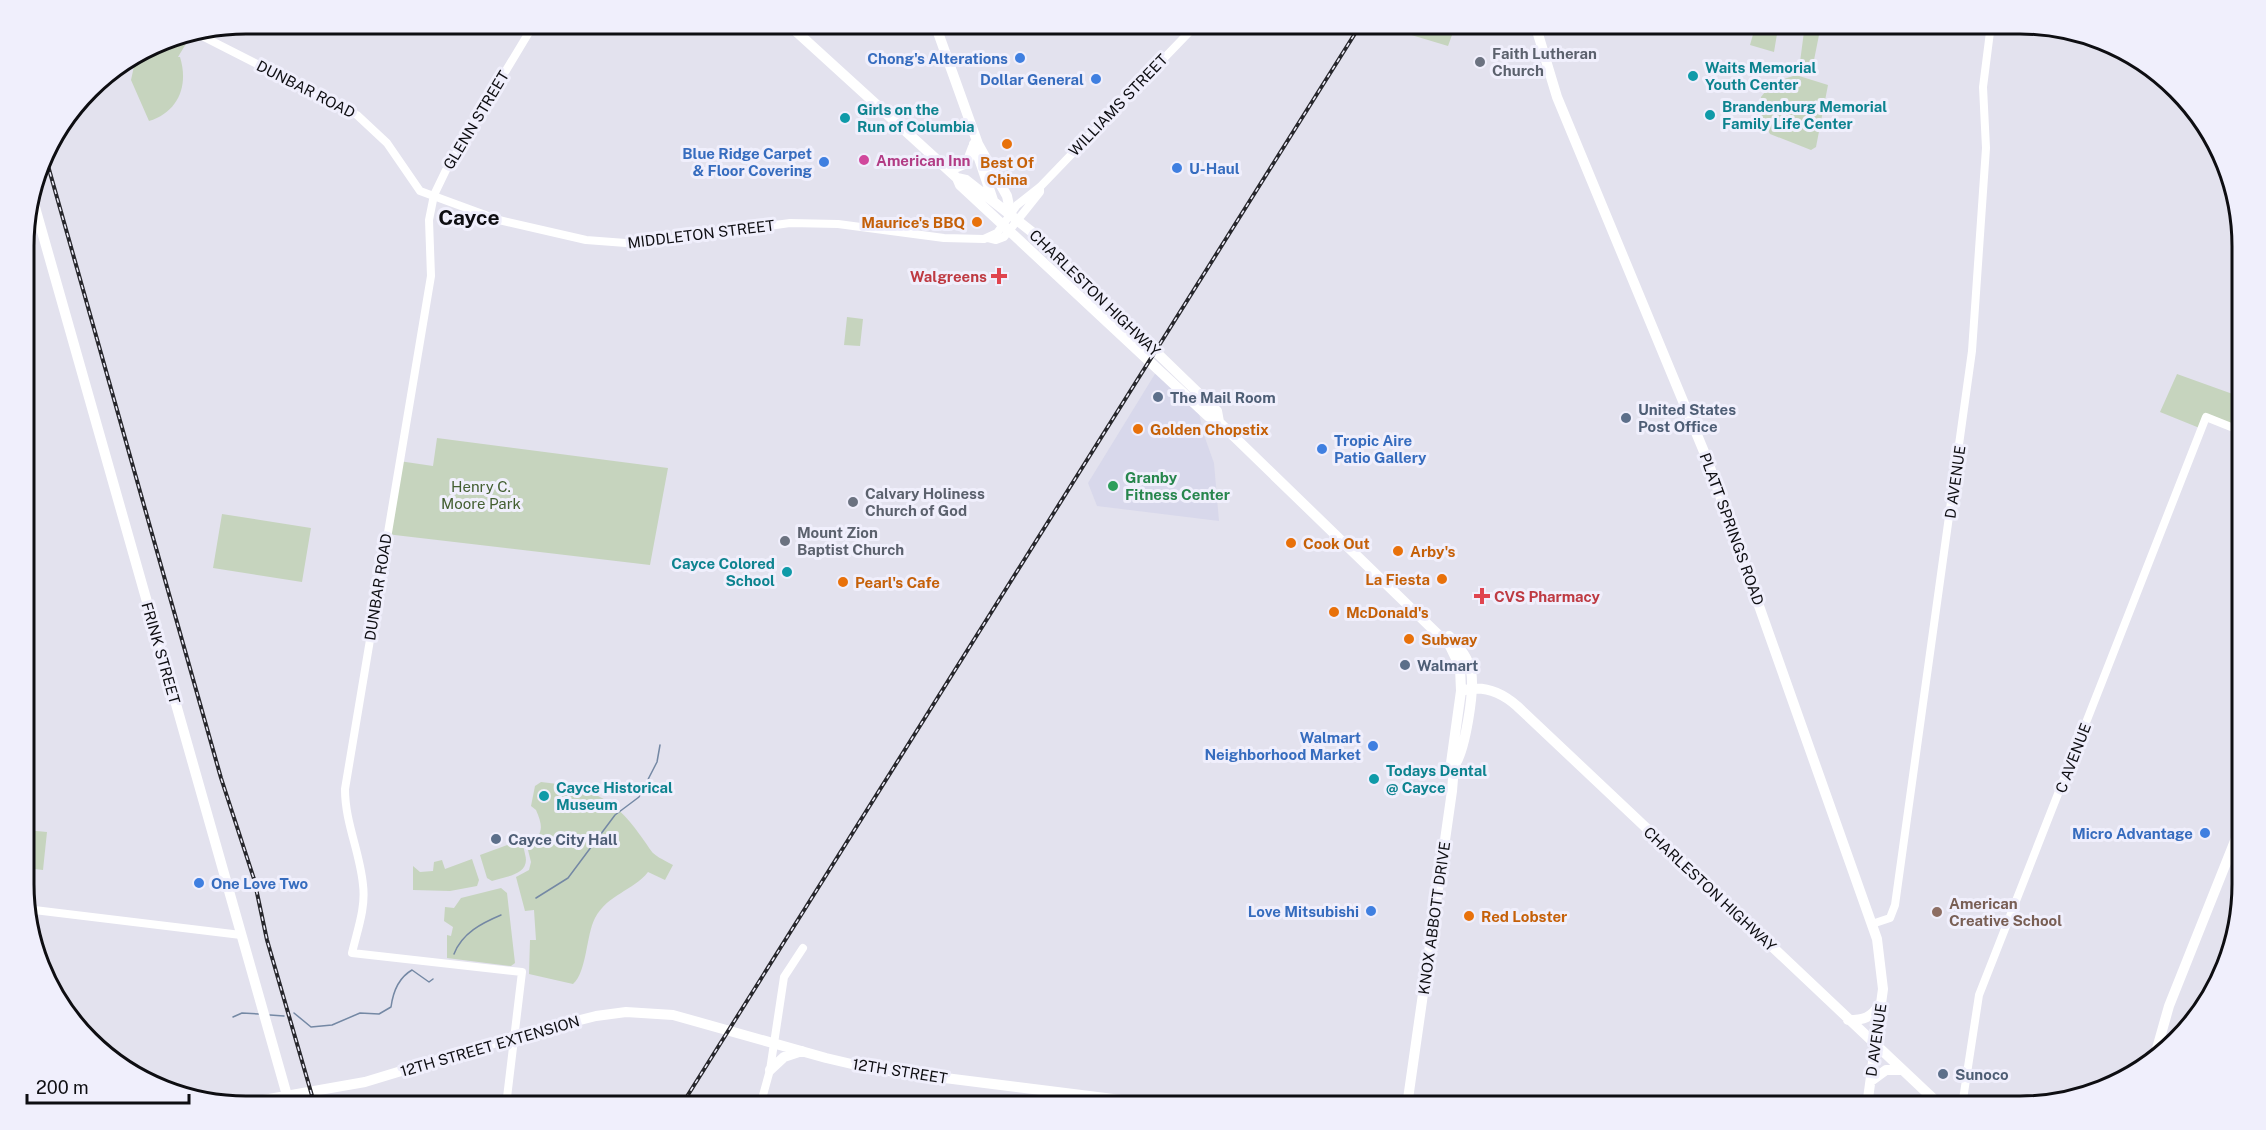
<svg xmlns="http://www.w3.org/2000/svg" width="2266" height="1130" viewBox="0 0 2266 1130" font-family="'Public Sans',sans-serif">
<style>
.built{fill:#d8d8eb}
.green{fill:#c6d4be}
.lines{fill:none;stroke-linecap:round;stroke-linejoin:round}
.stream{stroke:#7488a4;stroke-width:1.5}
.minor{stroke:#fff;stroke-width:8}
.major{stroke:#fff;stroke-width:10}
.rail-casing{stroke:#27272c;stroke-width:4}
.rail{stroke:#f0effc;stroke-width:1.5;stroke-dasharray:4.5;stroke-linecap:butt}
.shop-dot{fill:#3f7fe0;stroke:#f0effc;stroke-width:2}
.worship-dot{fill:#6b7280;stroke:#f0effc;stroke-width:2}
.culture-dot{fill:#0f9aa8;stroke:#f0effc;stroke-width:2}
.food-dot{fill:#e8710a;stroke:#f0effc;stroke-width:2}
.hotel-dot{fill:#d1479c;stroke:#f0effc;stroke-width:2}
.health-dot{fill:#e0444e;stroke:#f0effc;stroke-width:2}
.service-dot{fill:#5c6f8a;stroke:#f0effc;stroke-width:2}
.leisure-dot{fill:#2e9e5b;stroke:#f0effc;stroke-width:2}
.education-dot{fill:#8d6e63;stroke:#f0effc;stroke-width:2}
.labels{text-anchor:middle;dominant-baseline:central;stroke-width:6;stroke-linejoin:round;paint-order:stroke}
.worship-label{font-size:15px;font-weight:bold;fill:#5b616d;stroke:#f0effc;text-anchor:start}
.shop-label{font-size:15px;font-weight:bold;fill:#366cbe;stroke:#f0effc;text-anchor:end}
.culture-label{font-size:15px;font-weight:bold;fill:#0d838f;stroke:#f0effc;text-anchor:start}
.street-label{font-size:15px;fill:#0e0e12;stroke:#f0effc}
.hotel-label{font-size:15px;font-weight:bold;fill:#b23c85;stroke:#f0effc;text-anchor:start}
.food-label{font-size:15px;font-weight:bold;fill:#c56008;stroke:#f0effc;text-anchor:start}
.health-label{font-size:15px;font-weight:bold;fill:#be3a42;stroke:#f0effc;text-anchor:end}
.service-label{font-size:15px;font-weight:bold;fill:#4e5e75;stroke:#f0effc;text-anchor:start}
.leisure-label{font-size:15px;font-weight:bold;fill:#27864d;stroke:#f0effc;text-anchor:start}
.park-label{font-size:15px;fill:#435f31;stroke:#f0effc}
.education-label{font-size:15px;font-weight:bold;fill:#785e54;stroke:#f0effc;text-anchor:start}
.district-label{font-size:21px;font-weight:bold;fill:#0e0e12;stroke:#f0effc}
.rim{fill:none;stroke:#0e0e12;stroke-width:3}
</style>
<rect width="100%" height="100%" fill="#e3e2ee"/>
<path class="built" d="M1158 369 1197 405 1204 435 1214 463 1219 521 1097 506 1088 483Z"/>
<path class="green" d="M1456 24 1448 46 1378 25V24Z
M1756 24 1778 28 1774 52 1750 45Z
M1805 24 1821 25 1813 65 1800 62Z
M187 36 190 37 178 57H180C189 86 178 112 149 121L131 80 136 57 162 41Z
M1796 75 1828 85 1816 147 1811 150 1770 134 1759 114 1761 97 1772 83Z
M847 317 863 319 860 346 844 345Z
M2177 374 2241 397V431L2207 418 2202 429 2160 412Z
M437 438 668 468 650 565 386 534 399 461 433 466Z
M222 514 311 528 302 582 213 568Z
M541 782C587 787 613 796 640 835 655 855 648 852 673 865L665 880 648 872C633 891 608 894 595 918 586 935 587 972 573 984L529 974 530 940H536L534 910 525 911 516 877 529 870 531 862 527 846C543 835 544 828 536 810L531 806 535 786Z
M26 830 47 832 43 870 26 868Z
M518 841C523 845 524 848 525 854 531 875 507 876 492 881L487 878 480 855Z
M472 859 479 880 477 886 450 891 413 890V866L420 872 433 871 434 862 442 860 445 869Z
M501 888 507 893 515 963 511 966 447 958V935L451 936 453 927 444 921 445 907 454 908 461 898Z"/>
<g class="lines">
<path class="stream" d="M536 898 568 878 615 815 639 797 657 762 660 745
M454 954C462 933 482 923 501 915
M294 1013 311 1027 332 1025 360 1013 379 1014 391 1007C393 992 398 978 412 970L429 982 433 979
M270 1015 284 1016
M233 1017 242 1013 259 1014"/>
<path class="minor" d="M198 34 357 115 387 143 420 191 499 220 586 240 639 244 790 223 838 224 944 238 984 239 997 233 1017 205 1040 187 1197 24
M988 238 996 240 1004 237 1040 192V187
M26 909 241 935
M1872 924 1890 918 1895 905 1972 351 1986 148 1983 87 1991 24
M506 1106 522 972 352 953C357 931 366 908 363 885 360 852 345 823 345 789L431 276 429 220 434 195 446 170 534 24
M760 1106 770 1070 784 977 803 948
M1962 1106 1979 995 2206 417 2241 431"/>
<path class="major" d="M788 24 957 178 960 185 1208 416 1219 422 1450 646 1460 667 1461 691 1451 763 1454 766 1452 791 1407 1106
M935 24 978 144 1007 196 1011 215
M1535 24 1557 97 1707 459 1877 939 1883 989 1867 1106
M974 144 993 200
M945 167 955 168 967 163 973 147
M957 178 966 180 1032 232 1217 411 1219 422
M33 200 290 1106
M1449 636C1459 646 1468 657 1471 671 1475 690 1465 752 1454 766
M1461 691C1483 684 1501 692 1517 706L1941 1106
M1848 1020C1864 1020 1871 1018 1880 1004
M2154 1059 2169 1006 2242 823
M770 1070 784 1057 802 1051
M1871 1081 1886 1070H1901
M240 1104 365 1082 513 1037 596 1016 626 1012 673 1015 826 1058 873 1069 1169 1106"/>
<defs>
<path id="rail" d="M45 155 221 778 254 879 267 940 315 1106
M681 1106 1361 24"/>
</defs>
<use href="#rail" class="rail-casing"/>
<use href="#rail" class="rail"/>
</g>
<g class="shop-dot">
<circle cx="1020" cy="58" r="6"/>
<circle cx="1096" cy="79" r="6"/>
<circle cx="824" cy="162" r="6"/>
<circle cx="1177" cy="168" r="6"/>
<circle cx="1322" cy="449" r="6"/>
<circle cx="1373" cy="746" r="6"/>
<circle cx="2205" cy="833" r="6"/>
<circle cx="199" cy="883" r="6"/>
<circle cx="1371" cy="911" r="6"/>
</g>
<g class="worship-dot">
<circle cx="1480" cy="62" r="6"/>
<circle cx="853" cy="502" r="6"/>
<circle cx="785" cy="541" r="6"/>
</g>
<g class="culture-dot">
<circle cx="1693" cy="76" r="6"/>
<circle cx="1710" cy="115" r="6"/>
<circle cx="845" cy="118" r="6"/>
<circle cx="787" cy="572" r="6"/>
<circle cx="1374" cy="779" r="6"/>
<circle cx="544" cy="796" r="6"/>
</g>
<g class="food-dot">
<circle cx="1007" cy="144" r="6"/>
<circle cx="977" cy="222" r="6"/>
<circle cx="1138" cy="429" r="6"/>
<circle cx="1291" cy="543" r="6"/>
<circle cx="1398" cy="551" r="6"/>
<circle cx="1442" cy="579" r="6"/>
<circle cx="843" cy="582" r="6"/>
<circle cx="1334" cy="612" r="6"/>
<circle cx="1409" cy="639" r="6"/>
<circle cx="1469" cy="916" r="6"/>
</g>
<circle class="hotel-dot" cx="864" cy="160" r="6"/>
<g class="health-dot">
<path d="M996 267h6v6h6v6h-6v6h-6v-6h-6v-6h6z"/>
<path d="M1479 587h6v6h6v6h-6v6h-6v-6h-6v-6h6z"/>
</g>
<g class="service-dot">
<circle cx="1158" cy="397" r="6"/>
<circle cx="1626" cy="418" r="6"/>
<circle cx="1405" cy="665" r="6"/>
<circle cx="496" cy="839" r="6"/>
<circle cx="1943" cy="1074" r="6"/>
</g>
<circle class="leisure-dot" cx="1113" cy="486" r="6"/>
<circle class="education-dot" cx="1937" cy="912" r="6"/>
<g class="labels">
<g class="worship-label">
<text x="1492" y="53">Faith Lutheran<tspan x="1492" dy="17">Church</tspan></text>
<text x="865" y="493">Calvary Holiness<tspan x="865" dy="17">Church of God</tspan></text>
<text x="797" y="532">Mount Zion<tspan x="797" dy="17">Baptist Church</tspan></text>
</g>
<g class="shop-label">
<text x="1008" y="58">Chong's Alterations</text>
<text x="1084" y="79">Dollar General</text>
<text x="812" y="153">Blue Ridge Carpet<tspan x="812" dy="17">&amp; Floor Covering</tspan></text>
<text x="1189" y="168" text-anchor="start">U-Haul</text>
<text x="1334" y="440" text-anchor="start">Tropic Aire<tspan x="1334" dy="17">Patio Gallery</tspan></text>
<text x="1361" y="737">Walmart<tspan x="1361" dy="17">Neighborhood Market</tspan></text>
<text x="2193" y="833">Micro Advantage</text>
<text x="211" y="883" text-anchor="start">One Love Two</text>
<text x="1359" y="911">Love Mitsubishi</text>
</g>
<g class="culture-label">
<text x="1705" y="67">Waits Memorial<tspan x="1705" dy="17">Youth Center</tspan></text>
<text x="1722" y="106">Brandenburg Memorial<tspan x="1722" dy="17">Family Life Center</tspan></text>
<text x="857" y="109">Girls on the<tspan x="857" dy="17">Run of Columbia</tspan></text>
<text x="775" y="563" text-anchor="end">Cayce Colored<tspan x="775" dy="17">School</tspan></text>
<text x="1386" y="770">Todays Dental<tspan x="1386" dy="17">@ Cayce</tspan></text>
<text x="556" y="787">Cayce Historical<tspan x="556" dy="17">Museum</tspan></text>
</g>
<g class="street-label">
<text transform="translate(306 89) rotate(27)">DUNBAR ROAD</text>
<text transform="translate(1118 105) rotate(-46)">WILLIAMS STREET</text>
<text transform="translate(476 120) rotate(-59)">GLENN STREET</text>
<text transform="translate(701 234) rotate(-7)">MIDDLETON STREET</text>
<text transform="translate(1095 293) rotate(44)">CHARLESTON HIGHWAY</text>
<text transform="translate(1955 482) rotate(-82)">D AVENUE</text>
<text transform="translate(1732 529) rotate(70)">PLATT SPRINGS ROAD</text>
<text transform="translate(378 587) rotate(-81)">DUNBAR ROAD</text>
<text transform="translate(161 653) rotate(74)">FRINK STREET</text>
<text transform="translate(2073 758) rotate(-69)">C AVENUE</text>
<text transform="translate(1710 889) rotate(43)">CHARLESTON HIGHWAY</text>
<text transform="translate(1434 918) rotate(-82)">KNOX ABBOTT DRIVE</text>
<text transform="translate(1876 1040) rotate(-82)">D AVENUE</text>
<text transform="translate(490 1046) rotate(-16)">12TH STREET EXTENSION</text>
<text transform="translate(900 1071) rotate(9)">12TH STREET</text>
</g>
<g class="hotel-label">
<text x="876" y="160">American Inn</text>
</g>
<g class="food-label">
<text x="1007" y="162" text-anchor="middle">Best Of<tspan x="1007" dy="17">China</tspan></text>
<text x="965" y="222" text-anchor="end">Maurice's BBQ</text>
<text x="1150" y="429">Golden Chopstix</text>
<text x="1303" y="543">Cook Out</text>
<text x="1410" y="551">Arby's</text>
<text x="1430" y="579" text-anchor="end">La Fiesta</text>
<text x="855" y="582">Pearl's Cafe</text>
<text x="1346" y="612">McDonald's</text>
<text x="1421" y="639">Subway</text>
<text x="1481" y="916">Red Lobster</text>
</g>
<g class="health-label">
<text x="987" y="276">Walgreens</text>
<text x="1494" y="596" text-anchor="start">CVS Pharmacy</text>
</g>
<g class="service-label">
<text x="1170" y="397">The Mail Room</text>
<text x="1638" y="409">United States<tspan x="1638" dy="17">Post Office</tspan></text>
<text x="1417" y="665">Walmart</text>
<text x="508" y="839">Cayce City Hall</text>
<text x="1955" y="1074">Sunoco</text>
</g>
<g class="leisure-label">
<text x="1125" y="477">Granby<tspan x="1125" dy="17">Fitness Center</tspan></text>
</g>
<g class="park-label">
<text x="481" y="486">Henry C.<tspan x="481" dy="17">Moore Park</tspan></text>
</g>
<g class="education-label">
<text x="1949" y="903">American<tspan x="1949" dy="17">Creative School</tspan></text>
</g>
<g class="district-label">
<text x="469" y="217">Cayce</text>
</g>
</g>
<path d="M0 0H2266V1130H0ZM246 34H2020A212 212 0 0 1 2232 246V884A212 212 0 0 1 2020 1096H246A212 212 0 0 1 34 884V246A212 212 0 0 1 246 34Z" fill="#f0effc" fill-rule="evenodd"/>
<path class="rim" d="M246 34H2020A212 212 0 0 1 2232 246V884A212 212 0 0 1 2020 1096H246A212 212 0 0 1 34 884V246A212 212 0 0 1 246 34Z"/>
<path d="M27 1094v9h162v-9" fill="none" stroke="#0e0e12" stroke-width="3"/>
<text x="36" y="1094" font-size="18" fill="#0e0e12" stroke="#f0effc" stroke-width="4.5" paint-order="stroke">200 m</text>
</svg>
